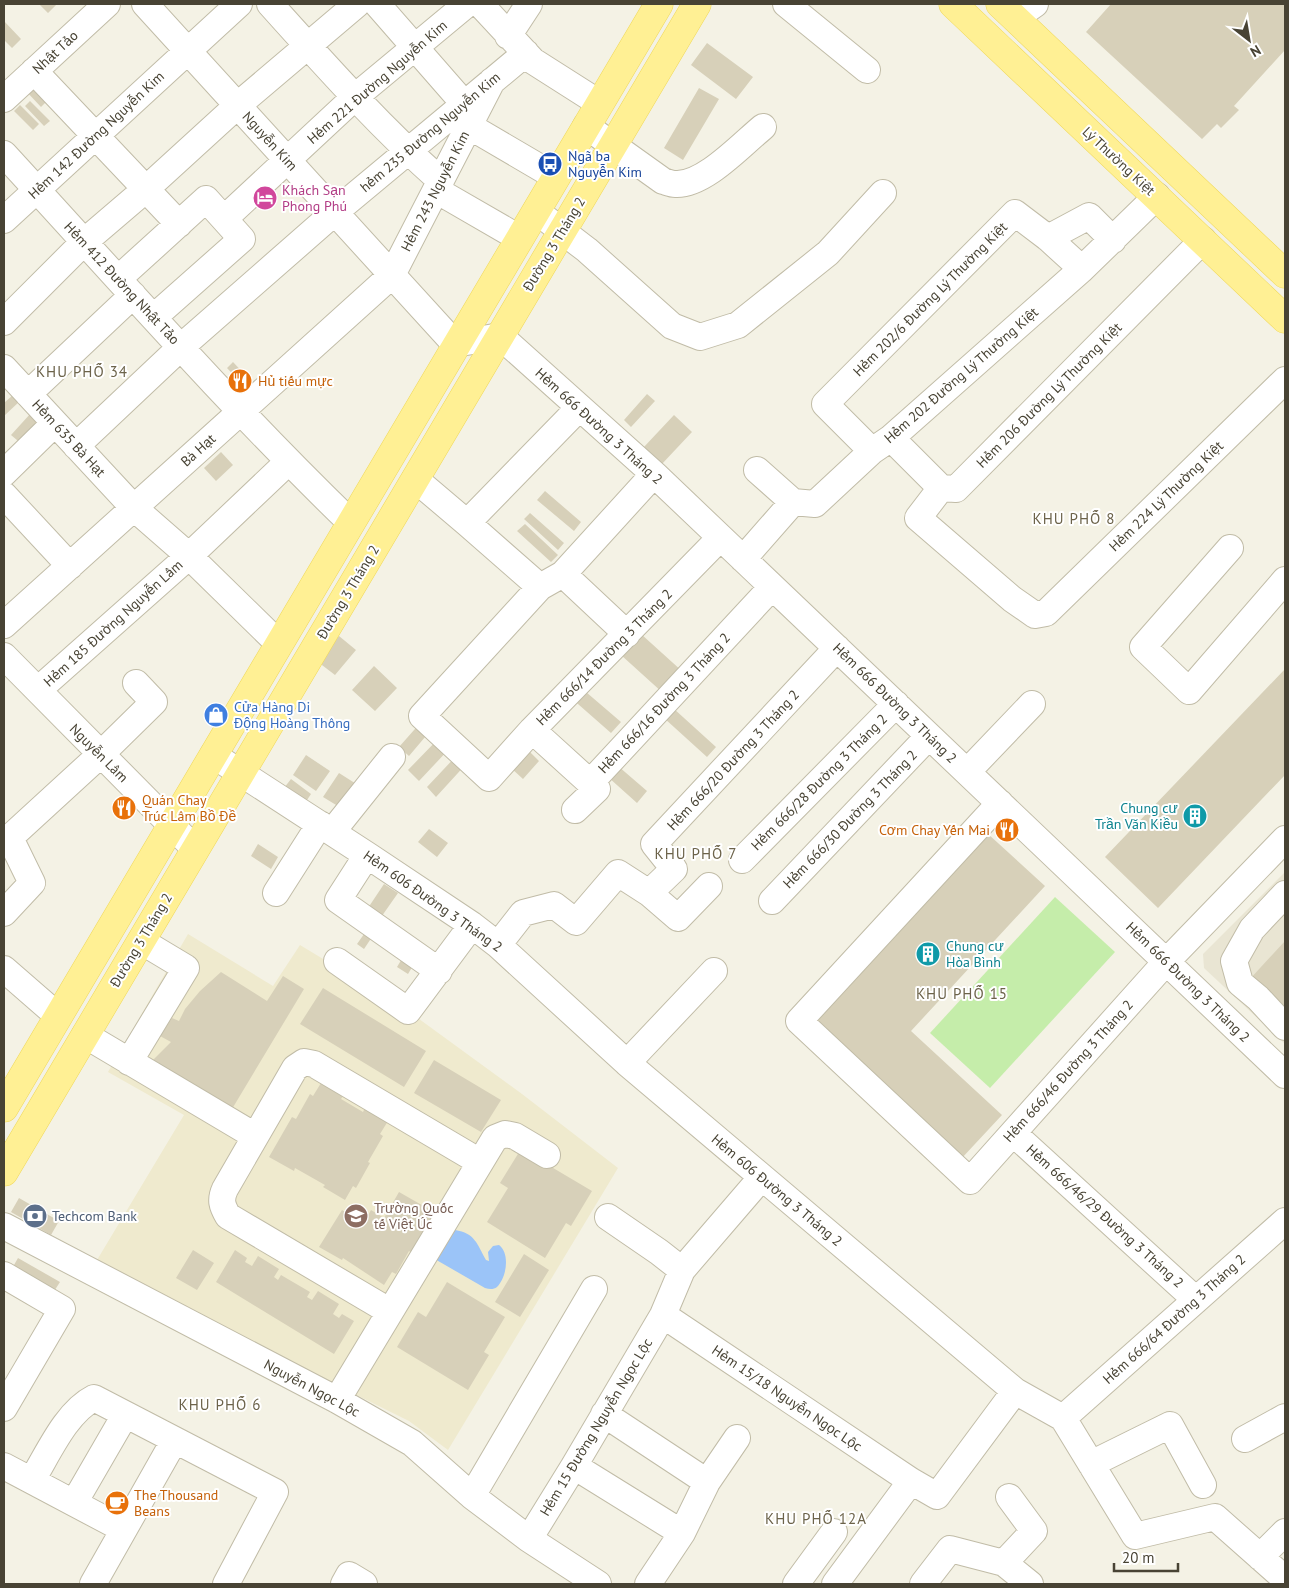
<svg xmlns="http://www.w3.org/2000/svg" width="1289" height="1588" viewBox="0 0 1289 1588" font-family="'PT Sans',sans-serif">
<style>
.residential{fill:#e9e5d3}
.education{fill:#efeace}
.green{fill:#c5edaa}
.water{fill:#9bc4f8}
.building{fill:#d7d0b9}
.lines{fill:none;stroke-linecap:round;stroke-linejoin:round}
.minor-casing{stroke:#c1bca7;stroke-width:28}
.major-casing{stroke:#f0d858;stroke-width:29}
.minor{stroke:#fff;stroke-width:26}
.major{stroke:#fff094;stroke-width:28}
.labels{text-anchor:middle;dominant-baseline:central;stroke-width:4;stroke-linejoin:round;paint-order:stroke}
.street-label{font-size:14px;fill:#484334;stroke:#fff}
.transit-label{font-size:14px;fill:#164399;stroke:#fff;text-anchor:start}
.hotel-label{font-size:14px;fill:#b23c85;stroke:#fff;text-anchor:start}
.food-label{font-size:14px;fill:#c56008;stroke:#fff;text-anchor:start}
.shop-label{font-size:14px;fill:#366cbe;stroke:#fff;text-anchor:start}
.culture-label{font-size:14px;fill:#0d838f;stroke:#fff;text-anchor:end}
.education-label{font-size:14px;fill:#785e54;stroke:#fff;text-anchor:start}
.service-label{font-size:14px;fill:#4e5e75;stroke:#fff;text-anchor:start}
.neighbourhood-label{font-size:15px;letter-spacing:1px;fill:#6c634a;stroke:#fff}
</style>
<rect width="100%" height="100%" fill="#f4f2e5"/>
<path class="residential" d="M1285 872V1044L1204 968 1203 954Z"/>
<path class="education" d="M188 934 273 986 300 945 404 1008 522 1094 618 1168 448 1450 409 1421 94 1265 184 1115 108 1072Z"/>
<path class="green" d="M1055 897 1115 952 990 1088 930 1033Z"/>
<path class="water" d="M455 1230C475 1233 477 1244 486 1260L489 1261 488 1252 493 1246 499 1245C510 1253 507 1277 497 1287 493 1290 489 1289 485 1288L433 1258Z"/>
<path class="building" d="M39 4H57L48 13Z
M1111 4H1285V50L1234 106 1239 110 1221 128 1217 124 1202 139 1086 32Z
M4 21 21 39 12 48 4 40Z
M707 43 753 77 736 99 691 65Z
M33 82 49 99 41 107 25 90Z
M699 88 719 99 683 160 664 148Z
M30 101 50 121 44 126 25 106Z
M20 105 39 124 33 130 14 111Z
M233 362 248 378 242 384 227 368Z
M647 394 655 401 631 427 624 420Z
M13 395 20 401 4 416V403Z
M31 413 44 424 24 446 11 435Z
M674 415 692 432 661 465 643 448Z
M221 452 233 465 216 481 204 468Z
M545 491 581 522 574 531 537 500Z
M530 513 564 543 558 550 524 519Z
M525 524 558 555 551 562 517 531Z
M641 634 683 672 663 693 621 655Z
M339 636 356 650 335 675 318 662Z
M374 666 397 688 375 711 352 690Z
M1285 669V775L1158 908 1105 857Z
M579 686 621 722 611 733 570 697Z
M673 708 716 747 707 757 664 718Z
M422 721 431 730 409 756 399 747Z
M440 737 450 748 419 781 408 770Z
M528 750 539 761 523 779 511 768Z
M459 753 468 762 436 797 427 787Z
M306 755 330 771 316 791 293 775Z
M618 766 647 791 637 803 608 777Z
M339 773 361 787 346 811 323 797Z
M291 779 311 794 305 803 284 788Z
M429 829 448 843 437 857 418 842Z
M987 833 1045 886 911 1031 1002 1115 961 1159 812 1021Z
M258 844 278 857 271 869 251 856Z
M384 884 398 893 377 923 364 914Z
M369 927 376 931 364 949 357 944Z
M1285 941V1015L1249 980Z
M406 952 417 959 408 974 397 967Z
M221 972 267 1001 283 976 304 989 232 1109 151 1062 171 1042 160 1036 172 1018 179 1021 185 1009 200 991Z
M323 988 426 1051 404 1087 300 1024Z
M434 1060 501 1100 481 1132 414 1093Z
M321 1083 343 1096 341 1099 363 1112 365 1108 388 1121 380 1134 383 1136 368 1162 370 1163 356 1188 353 1186 345 1200 323 1187 325 1185 295 1168 294 1171 269 1157 292 1117 296 1119 310 1094 313 1096Z
M521 1149 592 1191 571 1226 566 1223 545 1258 487 1222 508 1188 500 1183Z
M399 1192 434 1212 425 1227 428 1228 413 1254 409 1251 396 1274 392 1272 384 1285 343 1258 342 1260 319 1247 342 1210 358 1220 356 1222 362 1226 371 1210 384 1218Z
M19 1198 59 1221 51 1235 11 1212Z
M193 1250 214 1263 197 1290 176 1278Z
M235 1250 247 1258 245 1262 252 1266 258 1256 279 1269 274 1277 278 1280 281 1275 310 1292 307 1297 312 1300 318 1291 339 1304 333 1314 339 1318 342 1314 354 1321 334 1354 216 1282Z
M524 1254 549 1270 520 1317 495 1302Z
M18 1258 60 1282 51 1296 10 1272Z
M447 1282 505 1317 484 1352 489 1355 468 1390 397 1347 418 1312 426 1317Z"/>
<g class="lines">
<defs>
<path id="minor" d="M145 4 455 344 500 336 654 474 1285 1075
M270 4C325 65 379 126 441 181
M377 4 474 115
M480 4 533 61 599 103
M786 4 867 70
M1015 18 1035 4
M508 36 529 4
M34 71 179 224
M4 99 107 4
M469 126 556 177
M586 126 663 181C667 182 671 184 675 184 704 186 742 144 763 127
M4 154C118 278 229 405 350 522
M436 190 519 238
M536 211 587 250 672 326 700 337 738 325 828 253 883 193
M224 219 355 97 467 4
M4 220 239 4
M1048 238 1089 216 1113 240
M118 279 206 199 242 239 154 317
M4 322 84 242 146 189 238 105 357 4
M4 368 134 508 189 556 279 644
M28 394 133 295
M891 438 941 488 956 489 1203 240
M76 446 181 347 335 212 526 53
M872 451 825 404 1015 213 1048 238 1082 269
M757 470 793 502 815 504 872 451 891 438 1082 269 1157 196
M4 473 55 423
M654 474 563 574 540 587 422 716 489 778 532 730 720 538
M415 479 467 523 540 587
M941 488 918 518 1012 599 1035 615 1046 613 1285 380
M4 495 70 566
M467 523 579 408
M1230 548 1143 647 1189 691 1285 580
M743 559 793 502
M563 574 627 634
M4 625 392 275 492 81
M4 656 195 849
M38 690 189 556 288 462
M532 730 597 789 575 810
M213 755 367 855 472 925 498 945 627 1063 1015 1391 1063 1418 1135 1536 1215 1517 1285 1579
M967 772 1032 704
M590 783 772 587
M1000 803 799 1021 970 1181 1166 962 1285 839
M332 832 392 757
M4 843 100 755 154 702 136 683
M367 855 338 900 439 971
M742 860 896 704
M276 893 320 824
M649 893 674 869 654 844 837 648
M1285 894 1252 929 1234 961 1240 983 1258 998 1285 1027
M772 901 929 736
M4 913 32 883 10 838
M498 945 523 913 554 905 576 922 618 873 649 893 678 918 709 886
M337 961 408 1011 472 925
M4 969 58 1016
M85 1035 255 1136
M129 1062 186 968 141 941
M627 1063 714 971
M1013 1133 1196 1300
M608 1217 659 1252 682 1270
M4 1226 337 1400 412 1443 472 1496 529 1539 598 1584
M4 1275 62 1309 4 1408
M389 1311 228 1216C222 1206 220 1200 225 1189L295 1068 304 1062 314 1064 480 1162
M663 1315 911 1481 937 1496 1015 1391
M337 1400 495 1138 505 1134 515 1136 547 1155
M604 1414 707 1482
M1063 1418 1285 1221
M1245 1439 1285 1417
M1091 1464 1170 1425 1203 1485
M4 1466 123 1529
M574 1466 682 1533
M32 1480C48 1454 66 1412 94 1398L275 1492 226 1584
M472 1496 594 1289
M74 1503 125 1415
M529 1539 574 1466 663 1315 682 1270 762 1177
M1260 1557 1285 1532
M1004 1563 1034 1531 1009 1497
M93 1584 174 1441
M344 1584 349 1575 364 1584
M648 1584 682 1533 707 1482 737 1438
M796 1584 834 1532
M835 1584 911 1481
M923 1584 950 1549 1004 1563 1030 1584"/>
<path id="major" d="M953 4 1285 319
M1000 4 1285 274
M4 1108 659 4
M4 1172 697 4"/>
</defs>
<use href="#minor" class="minor-casing"/>
<use href="#major" class="major-casing"/>
<use href="#minor" class="minor"/>
<use href="#major" class="major"/>
</g>
<defs>
<symbol id="bus-disc" viewBox="-11 -11 22 22"><circle r="9.5" fill="#1a4fb4" stroke="#fff"/><path d="M-5-6H5V4H4V6H2V4H-2V6H-4V4H-5ZM-3.5-4V0h7V-4ZM-3.5 1.2v1.5H-2V1.2ZM2 1.2v1.5H3.5V1.2Z" fill="#fff"/></symbol>
<symbol id="hotel-disc" viewBox="-11 -11 22 22"><circle r="9.5" fill="#d1479c" stroke="#fff"/><path d="M-6-4.5h1.5V1H6V5H4.5V3h-9V5H-6ZM-4 0a1.8 1.8 0 1 1 3.6 0ZM.5 0V-2.5h3Q6-2.5 6 0Z" fill="#fff"/></symbol>
<symbol id="restaurant-disc" viewBox="-11 -11 22 22"><circle r="9.5" fill="#e8710a" stroke="#fff"/><path d="M-5-6h1v4h1v-4h1v4h1v-4h1v5L-1.5 .5V6h-2V.5L-5-1ZM5-6V6H3V1.5H1.5Q1.5-4 5-6Z" fill="#fff"/></symbol>
<symbol id="shop-disc" viewBox="-11 -11 22 22"><circle r="9.5" fill="#3f7fe0" stroke="#fff"/><path d="M-5-2.5h2.3a2.7 3.5 0 0 1 5.4 0H5L5.5 6h-11ZM-1.5-2.5h3a1.5 2.3 0 0 0-3 0Z" fill="#fff"/></symbol>
<symbol id="building-disc" viewBox="-11 -11 22 22"><circle r="9.5" fill="#0f9aa8" stroke="#fff"/><path d="M-4-6H4V6H1V3H-1V6H-4ZM-2.5-4.3h1.7v1.8h-1.7ZM.8-4.3h1.7v1.8H.8ZM-2.5-1h1.7V.8h-1.7ZM.8-1h1.7V.8H.8Z" fill="#fff"/></symbol>
<symbol id="bank-disc" viewBox="-11 -11 22 22"><circle r="9.5" fill="#5c6f8a" stroke="#fff"/><path d="M-6-4H6V4H-6ZM0-2.3a2.3 2.3 0 1 0 0 4.6a2.3 2.3 0 1 0 0-4.6Z" fill="#fff"/></symbol>
<symbol id="school-disc" viewBox="-11 -11 22 22"><circle r="9.5" fill="#8d6e63" stroke="#fff"/><path d="M0-5L7-2L0 1L-7-2ZM-4 1L0 2.5L4 1V4Q0 6-4 4Z" fill="#fff"/></symbol>
<symbol id="cafe-disc" viewBox="-11 -11 22 22"><circle r="9.5" fill="#e8710a" stroke="#fff"/><path d="M-5.5-4.5H6V0H3Q3 3.5 0 3.5H-2.5Q-5.5 3.5-5.5 0ZM3-3.2v2h1.7v-2ZM-6 4.5H4V6H-6Z" fill="#fff"/></symbol>
</defs>
<g fill-rule="evenodd">
<use href="#bus-disc" x="536" y="150" width="28" height="28"/>
<use href="#hotel-disc" x="251" y="184" width="28" height="28"/>
<use href="#restaurant-disc" x="226" y="367" width="28" height="28"/>
<use href="#shop-disc" x="202" y="701" width="28" height="28"/>
<use href="#restaurant-disc" x="110" y="794" width="28" height="28"/>
<use href="#building-disc" x="1181" y="802" width="28" height="28"/>
<use href="#restaurant-disc" x="993" y="816" width="28" height="28"/>
<use href="#building-disc" x="914" y="940" width="28" height="28"/>
<use href="#bank-disc" x="21" y="1202" width="28" height="28"/>
<use href="#school-disc" x="342" y="1202" width="28" height="28"/>
<use href="#cafe-disc" x="103" y="1489" width="28" height="28"/>
</g>
<g class="labels">
<g class="street-label">
<text transform="translate(55 52) rotate(-43)">Nhật Tảo</text>
<text transform="translate(377 82) rotate(-41)">Hẻm 221 Đường Nguyễn Kim</text>
<text transform="translate(430 132) rotate(-40)">hẻm 235 Đường Nguyễn Kim</text>
<text transform="translate(96 135) rotate(-43)">Hẻm 142 Đường Nguyễn Kim</text>
<text transform="translate(270 141) rotate(48)">Nguyễn Kim</text>
<text transform="translate(1119 161) rotate(43)">Lý Thường Kiệt</text>
<text transform="translate(435 191) rotate(-63)">Hẻm 243 Nguyễn Kim</text>
<text transform="translate(554 244) rotate(-59)">Đường 3 Tháng 2</text>
<text transform="translate(122 283) rotate(47)">Hẻm 412 Đường Nhật Tảo</text>
<text transform="translate(930 299) rotate(-45)">Hẻm 202/6 Đường Lý Thường Kiệt</text>
<text transform="translate(961 375) rotate(-41)">Hẻm 202 Đường Lý Thường Kiệt</text>
<text transform="translate(1049 395) rotate(-45)">Hẻm 206 Đường Lý Thường Kiệt</text>
<text transform="translate(599 426) rotate(42)">Hẻm 666 Đường 3 Tháng 2</text>
<text transform="translate(69 438) rotate(47)">Hẻm 635 Bà Hạt</text>
<text transform="translate(198 450) rotate(-42)">Bà Hạt</text>
<text transform="translate(1166 496) rotate(-44)">Hẻm 224 Lý Thường Kiệt</text>
<text transform="translate(348 592) rotate(-59)">Đường 3 Tháng 2</text>
<text transform="translate(113 623) rotate(-42)">Hẻm 185 Đường Nguyễn Lâm</text>
<text transform="translate(604 657) rotate(-45)">Hẻm 666/14 Đường 3 Tháng 2</text>
<text transform="translate(664 703) rotate(-47)">Hẻm 666/16 Đường 3 Tháng 2</text>
<text transform="translate(895 703) rotate(44)">Hẻm 666 Đường 3 Tháng 2</text>
<text transform="translate(99 753) rotate(45)">Nguyễn Lâm</text>
<text transform="translate(733 760) rotate(-47)">Hẻm 666/20 Đường 3 Tháng 2</text>
<text transform="translate(819 782) rotate(-45)">Hẻm 666/28 Đường 3 Tháng 2</text>
<text transform="translate(850 819) rotate(-46)">Hẻm 666/30 Đường 3 Tháng 2</text>
<text transform="translate(433 901) rotate(35)">Hẻm 606 Đường 3 Tháng 2</text>
<text transform="translate(141 940) rotate(-59)">Đường 3 Tháng 2</text>
<text transform="translate(1188 982) rotate(44)">Hẻm 666 Đường 3 Tháng 2</text>
<text transform="translate(1068 1071) rotate(-48)">Hẻm 666/46 Đường 3 Tháng 2</text>
<text transform="translate(777 1190) rotate(40)">Hẻm 606 Đường 3 Tháng 2</text>
<text transform="translate(1105 1216) rotate(42)">Hẻm 666/46/29 Đường 3 Tháng 2</text>
<text transform="translate(1174 1319) rotate(-42)">Hẻm 666/64 Đường 3 Tháng 2</text>
<text transform="translate(312 1388) rotate(28)">Nguyễn Ngọc Lộc</text>
<text transform="translate(787 1398) rotate(34)">Hẻm 15/18 Nguyễn Ngọc Lộc</text>
<text transform="translate(596 1427) rotate(-59)">Hẻm 15 Đường Nguyễn Ngọc Lộc</text>
</g>
<g class="transit-label">
<text x="568" y="156">Ngã ba<tspan x="568" dy="16">Nguyễn Kim</tspan></text>
</g>
<g class="hotel-label">
<text x="282" y="190">Khách Sạn<tspan x="282" dy="16">Phong Phú</tspan></text>
</g>
<g class="food-label">
<text x="258" y="381">Hủ tiếu mực</text>
<text x="142" y="800">Quán Chay<tspan x="142" dy="16">Trúc Lâm Bồ Đề</tspan></text>
<text x="990" y="830" text-anchor="end">Cơm Chay Yến Mai</text>
<text x="134" y="1495">The Thousand<tspan x="134" dy="16">Beans</tspan></text>
</g>
<g class="shop-label">
<text x="234" y="707">Cửa Hàng Di<tspan x="234" dy="16">Động Hoàng Thông</tspan></text>
</g>
<g class="culture-label">
<text x="1178" y="808">Chung cư<tspan x="1178" dy="16">Trần Văn Kiều</tspan></text>
<text x="946" y="946" text-anchor="start">Chung cư<tspan x="946" dy="16">Hòa Bình</tspan></text>
</g>
<g class="education-label">
<text x="374" y="1208">Trường Quốc<tspan x="374" dy="16">tế Việt Úc</tspan></text>
</g>
<g class="service-label">
<text x="52" y="1216">Techcom Bank</text>
</g>
<g class="neighbourhood-label">
<text x="82" y="371">KHU PHỐ 34</text>
<text x="1074" y="518">KHU PHỐ 8</text>
<text x="696" y="853">KHU PHỐ 7</text>
<text x="962" y="993">KHU PHỐ 15</text>
<text x="220" y="1404">KHU PHỐ 6</text>
<text x="816" y="1518">KHU PHỐ 12A</text>
</g>
</g>
<rect width="1289" height="1588" fill="none" stroke="#484334" stroke-width="10"/>
<g transform="translate(1249 40) rotate(149)" stroke="#ffffff" stroke-width="4" paint-order="stroke">
<path d="M0-4L9 19L0 12L-9 19Z" fill="#484334"/>
<text y="-8" font-size="14" font-weight="bold" text-anchor="middle" fill="#484334">N</text>
</g>
<path d="M1114 1563v8h64v-8" fill="none" stroke="#484334" stroke-width="2.5"/>
<text x="1122" y="1563" font-size="15" fill="#484334" stroke="#ffffff" stroke-width="4" paint-order="stroke">20 m</text>
</svg>
